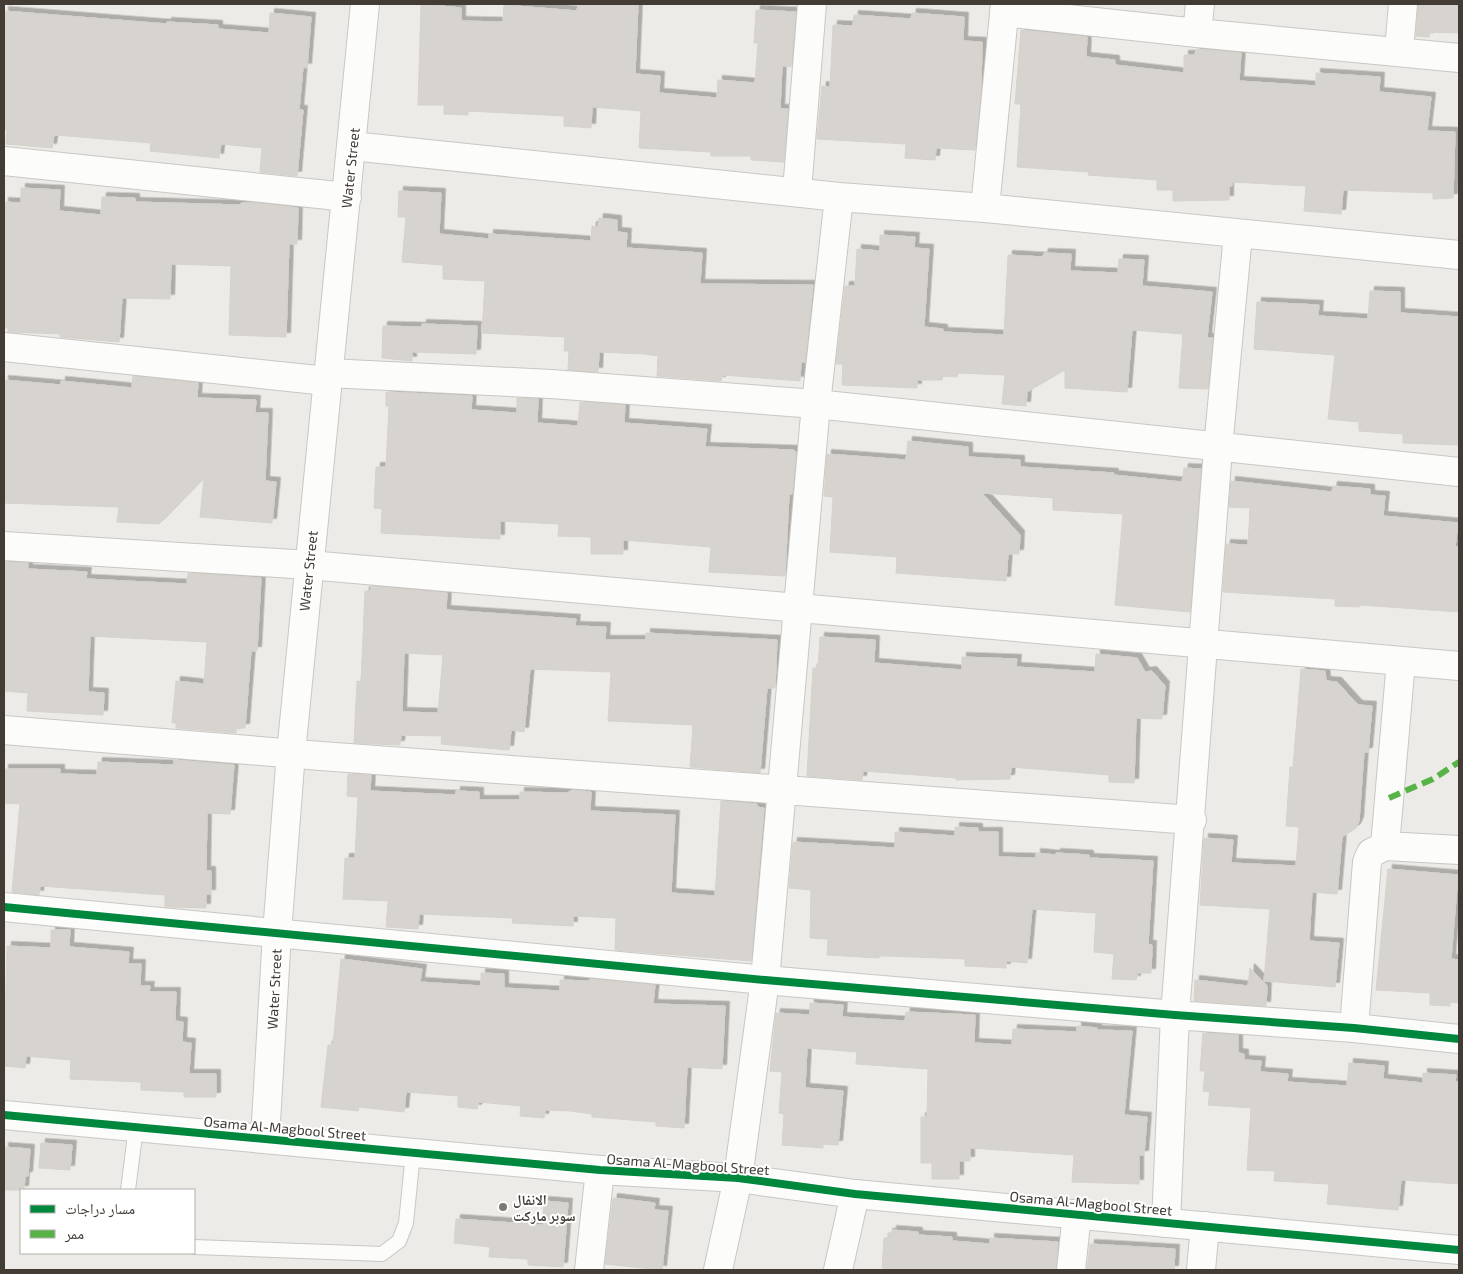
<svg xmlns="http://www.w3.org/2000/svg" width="1463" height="1274" viewBox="0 0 1463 1274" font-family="'Exo 2','Noto Naskh Arabic',sans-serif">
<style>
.building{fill:#d7d4cf;stroke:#d5d2cd;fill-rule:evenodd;filter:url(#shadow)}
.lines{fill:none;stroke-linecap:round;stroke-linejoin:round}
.service-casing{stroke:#c9c7c3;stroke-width:16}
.minor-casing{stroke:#c9c7c3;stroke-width:30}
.tertiary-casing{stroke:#c9c7c3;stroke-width:30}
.service{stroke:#fcfcfb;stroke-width:14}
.minor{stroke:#fcfcfb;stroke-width:28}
.tertiary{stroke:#fcfcfb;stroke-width:28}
.quiet{stroke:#57b346;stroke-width:6;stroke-dasharray:12 6;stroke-linecap:butt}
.cycleway-casing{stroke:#fff;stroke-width:11}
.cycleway{stroke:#00873e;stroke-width:8}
.poi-dot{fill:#7e7973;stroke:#fff;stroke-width:2}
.labels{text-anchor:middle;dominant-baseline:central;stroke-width:4;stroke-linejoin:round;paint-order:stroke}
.street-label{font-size:14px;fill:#423c34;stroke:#fff}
.poi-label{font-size:14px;font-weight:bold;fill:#423c34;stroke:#fff;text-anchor:start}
</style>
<defs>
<filter id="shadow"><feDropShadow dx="4.5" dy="-4.5" stdDeviation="0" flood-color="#0004"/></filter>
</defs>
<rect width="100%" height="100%" fill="#edebe7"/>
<path class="building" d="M421 4 461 8V21L503 22 504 5 577 11 578 4H638L635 74 660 76 659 93 717 98 718 80 755 83 758 43H754L756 10 796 12 791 67 782 66 780 109H788L784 162 751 160V156H711V152L639 148 641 111 592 107 591 128 564 126V116L468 111V115L444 114V105H418Z
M1418 4H1459V33L1430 32 1429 37 1416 36Z
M4 11 167 24V22L218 25V29L269 33 270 13 311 17 307 68 303 67 299 110H303L297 176 260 172 262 148 221 144 219 158 150 151 151 143 68 136 54 135 52 148 6 144 7 130 4 129Z
M912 13 964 17 963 41 982 42 981 91 975 150 936 148 935 160 905 158 906 144 817 139 822 86 830 87 833 25 853 26 854 15 911 19Z
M1021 30 1087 37 1086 57 1115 60V65L1184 73V55H1195L1196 49 1241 53 1239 81 1316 86V73L1380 77 1379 92 1431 97 1427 131 1455 132 1453 198 1433 199V193L1343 190 1341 214 1304 211 1306 186 1232 182V186H1229V200L1173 201V190H1157V180L1088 175 1089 172 1017 167 1021 104H1015Z
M21 188 60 190 59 211 101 215 102 197 135 198V202L241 205V203H258L298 208 297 244H289L286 337 229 335 231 266 171 264 170 299 122 298 119 342 60 337V334L8 332V328H4V202L21 203Z
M399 191 441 193 439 234 489 239V234L591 241 592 226 598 227 599 218 617 220V232L627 233 626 248 702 253 700 284 813 285 805 362H801L800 381 722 375 721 381 657 376 658 356 644 354 599 352 598 372 568 370 569 351H564L565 337 482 333 485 281 443 279V265L402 262 406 217H398Z
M880 235 915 237 914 248 929 249 924 327 943 329V332L1004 335 1008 255 1043 257 1044 253 1071 254 1070 271 1118 273 1119 259 1144 260 1142 286 1212 292 1207 338H1213L1208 389 1179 388 1183 334 1132 330 1127 392 1065 388V370L1027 392 1026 406 1002 404 1005 375 958 373 957 377 943 376 942 380H917V388L842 385 843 364H836L845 286H855L857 249 880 251Z
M1370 291 1400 292V313L1459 317V445L1403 443V434L1359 431V422L1328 419 1335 355 1254 349 1257 302 1319 305 1318 316 1368 319Z
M422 324 477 326 476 354 412 352V361L382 358 383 326 422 327Z
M133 376 198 383 197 398 256 400 255 413H268L265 481 276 482 272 523 200 517 204 478 159 524 117 522 119 507 4 503V380L61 385V381L132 388Z
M386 392 472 396 471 410 517 413V398L538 399 537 423 578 426 580 402 625 405 624 423 707 429 705 447 794 450 796 453 792 494H789L785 576 709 572 711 547 623 540V554H591V537L558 536 559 524 500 521V539L381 533 382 509 374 508 376 467H386L389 406H386Z
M908 441 968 447V457L1020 460V467L1114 473 1113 475 1182 482 1184 468 1201 469 1190 612 1115 605 1123 514 1053 510V498L982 493 1020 535 1019 554H1008L1006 581 896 573 897 557 830 552 833 497 824 496 827 454 906 460Z
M1231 481 1332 492 1333 486 1370 489V495L1385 496 1383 516 1458 523 1455 547H1459V612L1360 605 1359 607 1335 606V599L1223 592 1226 544 1248 545 1250 508 1229 507Z
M4 562 28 563V569L87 572 86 579 187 584 188 573 261 578 257 651H251L245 728H236V733L176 728V723H172L176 681 204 684 207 642 90 636 88 692 104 693 103 715 27 711 28 693 4 691Z
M371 586 447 593 446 610 576 619 575 626 606 627 605 640H646V633L777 640 775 688H767L760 773 690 767 693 725 608 721 611 672 530 669 524 732 511 730 509 750 441 744 442 736 401 735 400 745 354 743 357 681 361 682 365 591H371ZM404 653 443 655 438 713 402 712Z
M820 637 875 640 874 663 962 670V657L1017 659 1016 667 1095 672 1096 654 1137 658 1145 672 1152 671 1165 686 1162 719 1136 718 1134 783 1109 782V775L1011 767 1010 779 956 780V778L863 771 862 780 807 776 813 668H818Z
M1301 669 1325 671 1326 681 1337 682 1358 705 1372 706 1368 752H1364L1359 821 1356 828 1342 837 1337 894 1312 892 1309 941 1339 943 1335 987 1264 981 1270 909 1200 905 1204 838 1233 840 1231 863 1296 866 1299 827 1286 826 1290 767H1293Z
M174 760 234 765 230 814 207 813 206 871H211V894H206V908L165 907V895L40 886 39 895 12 892 20 804 4 803V769H60V774L97 775 98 762 174 765Z
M348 774 371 775 370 791 456 795V791L479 792V800H520V792L567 793 573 790 591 792 590 811 675 815 671 893 715 896 721 801 757 804V807L764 808 751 961 615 950 616 918 573 916V926L512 923 513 918 419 914 418 929 386 927 388 901 343 899 345 858H355L358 797 347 796Z
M955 827 978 828V832H998V857L1036 858V853L1056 855V853L1089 855V858L1153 861 1148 945H1152L1151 973H1137L1136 980 1112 979 1114 954 1094 952 1096 913 1032 909 1027 963 1006 961V968L965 966V959L888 956H879V958L827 955 828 939 810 938 811 890 789 888 793 842 895 848V832L955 836Z
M1388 869 1458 875 1451 959 1459 960V1003L1450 1002V1006L1430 1005V993L1376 990Z
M51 930H70L69 947 129 952 128 964H141L140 986H150L149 992H176L175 1021 183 1022 182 1042 191 1043 189 1074H216V1097H184V1092L141 1090V1082L70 1079 71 1060 26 1056 25 1068 4 1066 7 946 51 948Z
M341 959 422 969 420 982 481 986V973L504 974V988L560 991V980L589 981 590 979 655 985 653 1004 725 1006 722 1069 687 1067 684 1128 656 1126V1122L592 1117V1114L570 1111 545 1110 544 1118 520 1116 521 1106 478 1102 477 1109 458 1107V1096L406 1092 404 1112 359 1107 358 1111 321 1107 328 1045H333Z
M1250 968 1267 986 1266 1006 1194 1001 1195 980 1248 986Z
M810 1003 843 1005 842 1017 905 1021 906 1012 975 1015 974 1043 1012 1045 1013 1029 1077 1032V1026L1097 1028V1030L1132 1031 1124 1115 1147 1117 1144 1155H1139V1184L1072 1182 1074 1155 970 1148V1161H959V1179H932V1163H921V1117H927L928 1069 856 1064 857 1052 807 1048 805 1088 843 1091 838 1145 823 1144V1148L782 1145 784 1114 779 1113 782 1072 770 1071 776 1013 810 1015Z
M1203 1033 1238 1035V1053L1244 1054V1060L1261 1061 1260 1072 1288 1074 1287 1082 1347 1086 1349 1063 1384 1066 1383 1079 1423 1083V1073L1456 1075 1455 1082H1459V1184L1401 1180 1398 1210 1327 1204 1329 1184 1274 1181 1275 1171 1247 1170 1251 1108 1208 1105 1210 1092 1203 1091 1205 1071H1200Z
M41 1143 72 1145 70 1170 39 1168Z
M4 1147 30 1149 28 1176H25L24 1190H4Z
M613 1198 655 1203 654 1210 668 1211 662 1270 605 1264Z
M544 1201 568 1203 563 1267 528 1265V1259L489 1257 490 1247 454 1243 456 1219 543 1225Z
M892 1230 918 1232V1235L952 1237V1241L990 1244V1238L1058 1242 1056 1270H885V1268H882L884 1238H888V1233H892Z
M1090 1244 1175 1249 1174 1270H1087Z"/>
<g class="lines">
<defs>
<path id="service" d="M128 1190 136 1127
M194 1247 382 1254 399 1241 406 1223 413 1153"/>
<path id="minor" d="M1004 12 1197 33 1459 58
M1197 33 1200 4
M1399 50 1403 4
M352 146 839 197 985 208 1459 255
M4 161 347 197
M797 191 812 4
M985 208 1005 4
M4 347 327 381
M328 373 551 384 816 404 1459 472
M4 546 309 565 1459 666
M4 730 321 756 1192 820
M1385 846 1401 661
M4 907 765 980 1175 1015 1354 1028 1459 1039
M1354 1028 1367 862 1371 853 1385 846 1459 850
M1166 1223 1175 1015 1218 448 1238 234
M589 1270 600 1170
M718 1270 738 1178 765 980 816 404 839 197
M838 1270 855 1194
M1071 1270 1077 1214
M1201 1270 1205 1226"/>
<path id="tertiary" d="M4 1115 600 1170 738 1178 855 1194 1459 1250
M265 1139 277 933 291 753 365 4"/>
</defs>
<use href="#service" class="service-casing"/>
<use href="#minor" class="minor-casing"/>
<use href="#tertiary" class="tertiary-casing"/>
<use href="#service" class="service"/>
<use href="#minor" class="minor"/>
<use href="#tertiary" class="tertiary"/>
<path class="quiet" d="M1389 798 1433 779 1459 762"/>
<defs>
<path id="cycleway" d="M4 907 765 980 1175 1015 1354 1028 1459 1039
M4 1115 600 1170 738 1178 855 1194 1459 1250"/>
</defs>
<use href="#cycleway" class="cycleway-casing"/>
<use href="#cycleway" class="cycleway"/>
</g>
<circle class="poi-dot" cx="503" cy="1207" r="5"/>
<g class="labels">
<g class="street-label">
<text transform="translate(350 168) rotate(-84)">Water Street</text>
<text transform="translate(308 571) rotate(-84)">Water Street</text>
<text transform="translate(274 989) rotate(-87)">Water Street</text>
<text transform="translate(285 1128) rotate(5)">Osama Al-Magbool Street</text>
<text transform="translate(688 1164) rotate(4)">Osama Al-Magbool Street</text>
<text transform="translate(1091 1203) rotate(5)">Osama Al-Magbool Street</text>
</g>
<g class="poi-label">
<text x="513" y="1199">الانفال<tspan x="513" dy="16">سوبر ماركت</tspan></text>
</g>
</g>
<rect width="1463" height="1274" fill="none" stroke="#423c34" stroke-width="10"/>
<rect x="20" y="1189" width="175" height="65" fill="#ffffff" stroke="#b3b1ae"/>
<rect x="30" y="1205" width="25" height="8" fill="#00873e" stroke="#b3b1ae"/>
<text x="65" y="1214" font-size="15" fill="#423c34">مسار دراجات</text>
<rect x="30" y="1230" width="25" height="8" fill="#57b346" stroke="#b3b1ae"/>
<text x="65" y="1239" font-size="15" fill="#423c34">ممر</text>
</svg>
